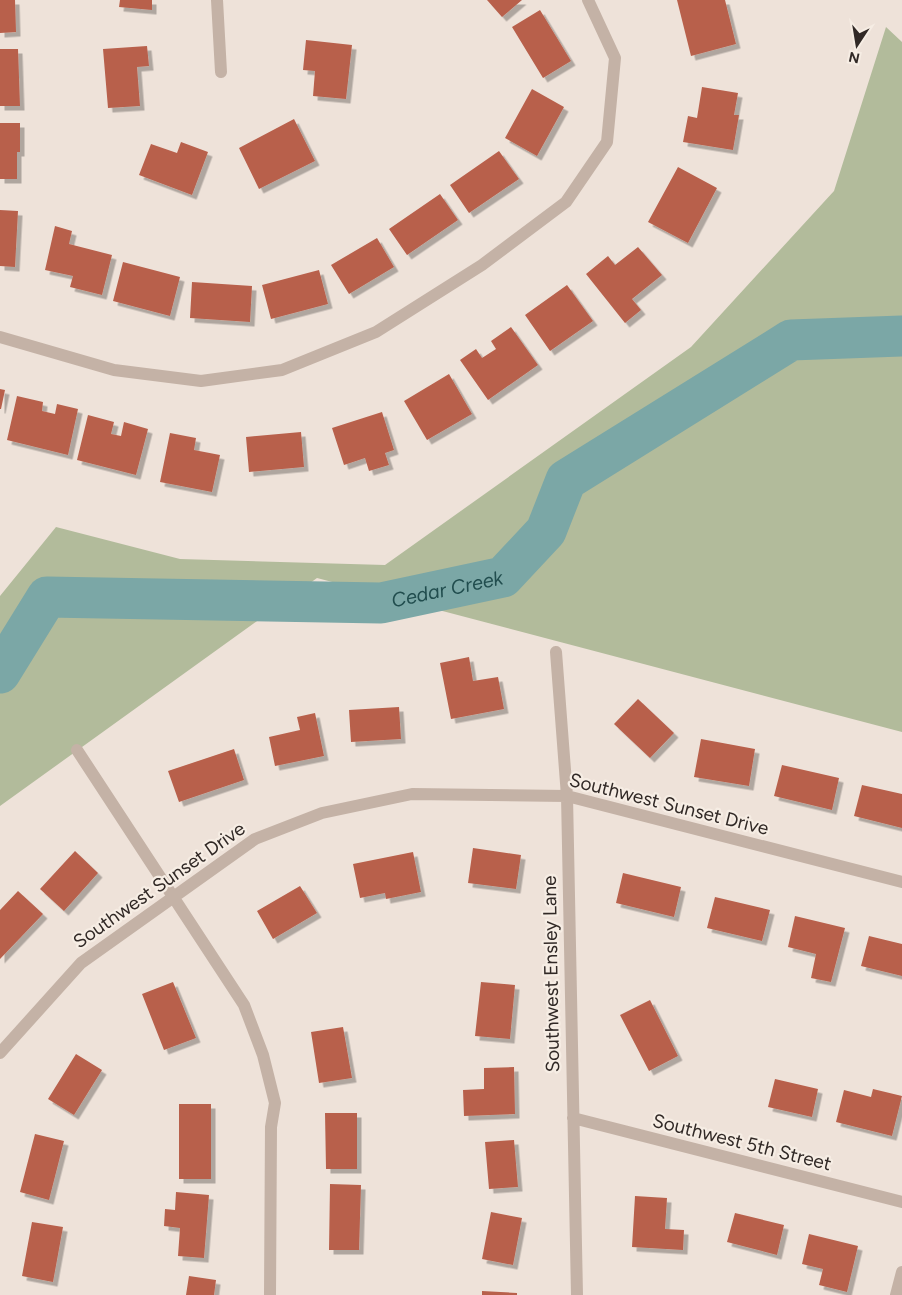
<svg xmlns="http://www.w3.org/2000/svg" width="902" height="1295" viewBox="0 0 902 1295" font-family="Figtree,sans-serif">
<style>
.green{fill:#b2bb9b}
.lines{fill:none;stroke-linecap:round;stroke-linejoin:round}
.river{stroke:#7ba7a6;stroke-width:41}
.building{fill:#b8604c;filter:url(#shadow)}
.minor{stroke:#c4b2a6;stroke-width:12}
.labels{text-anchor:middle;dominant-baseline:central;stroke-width:4.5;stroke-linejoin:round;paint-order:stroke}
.street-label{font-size:19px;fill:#312926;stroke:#f6ede4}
.water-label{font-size:20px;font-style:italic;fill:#214d4e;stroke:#f6ede4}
</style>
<defs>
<filter id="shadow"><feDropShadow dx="4.5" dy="4.5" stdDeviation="0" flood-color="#0004"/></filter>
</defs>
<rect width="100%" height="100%" fill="#eee2d9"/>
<path class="green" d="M886 27 902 42V732L317 578 0 806V596L56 527 180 559 385 565 691 347 834 191Z"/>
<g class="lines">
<path class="river" id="s1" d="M0 673 47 597 381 603 503 577 546 531 566 480 791 340 902 336"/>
</g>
<path class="building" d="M0 0H15L16 32 0 33Z
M120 0H152V10L119 7Z
M487 0H522L502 17Z
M677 0H725L736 44 691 56Z
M540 10 571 61 543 78 512 27Z
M306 40 352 45 346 99 313 96 315 71 303 70Z
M147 46 149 66 137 67 140 106 108 108 103 49Z
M0 49H18L20 106H0Z
M702 87 738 93 734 115H739L733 150 683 142 688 116 697 118Z
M532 89 564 107 537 156 505 138Z
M294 119 315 161 259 189 239 148Z
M0 123H20V152H17V179H0Z
M181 142 208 152 192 195 139 175 151 144 177 153Z
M499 151 519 179 469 213 450 185Z
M678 167 717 188 688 243 648 222Z
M440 194 458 220 407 255 389 229Z
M0 210 18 211 15 267 0 266Z
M55 226 72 231 69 244 112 255 102 295 70 287 73 276 45 270Z
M377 238 394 267 349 294 331 265Z
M638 247 662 275 632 299 641 310 625 323 586 274 608 256 615 265Z
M123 262 180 277 170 316 113 301Z
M319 270 328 304 271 319 262 285Z
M192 282 252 286 250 322 190 318Z
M567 285 593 321 550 351 525 315Z
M511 327 538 365 488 400 460 360 476 349 482 358 496 349 491 341Z
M449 374 472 414 427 440 404 401Z
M0 389 5 390 1 409H0Z
M17 396 43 402 42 411 55 414 57 404 78 409 68 455 7 440Z
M382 412 394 450 385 453 389 465 369 471 365 458 344 465 332 428Z
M88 415 114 422 111 434 121 436 124 422 148 429 136 475 77 460Z
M301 432 304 467 249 472 246 437Z
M170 433 196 438 194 450 220 455 212 492 160 482Z
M469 657 473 681 498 677 504 709 451 719 440 663Z
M638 699 674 733 650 758 614 724Z
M399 707 401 739 351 742 349 710Z
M315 713 324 756 275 766 269 737 300 730 297 717Z
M701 739 755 749 749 786 694 777Z
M234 749 244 780 179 802 168 771Z
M782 765 839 778 832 810 774 796Z
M862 785 902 794V828L854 816Z
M473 848 521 855 516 889 468 883Z
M75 851 98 873 64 911 40 889Z
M413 852 421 892 386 899 385 893 360 898 353 864Z
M623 873 681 887 674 917 616 903Z
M300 886 317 913 273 939 257 911Z
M18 891 43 914 0 959V910Z
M715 897 770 910 762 941 707 928Z
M795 916 845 928 831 982 811 978 816 954 788 947Z
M869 936 902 944V976L861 966Z
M173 982 196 1038 164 1050 142 994Z
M481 982 515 985 510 1039 475 1036Z
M650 1000 678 1056 649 1071 620 1015Z
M343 1027 352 1078 319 1083 311 1032Z
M76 1054 102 1070 74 1115 48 1099Z
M514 1067 515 1114 464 1116 463 1090 484 1089V1068Z
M775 1079 818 1089 812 1117 768 1107Z
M873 1089 902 1096 892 1136 836 1122 844 1090 871 1097Z
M179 1104H211V1179H179Z
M325 1113H357V1169H326Z
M35 1134 64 1141 49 1200 20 1192Z
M514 1140 518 1187 489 1189 485 1142Z
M330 1184 361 1185 359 1250H329Z
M176 1192 209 1195 204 1258 178 1256 180 1228 164 1226 165 1209 175 1210Z
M635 1196 667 1198 665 1229 684 1230 683 1250 632 1247Z
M491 1212 522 1218 513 1265 482 1259Z
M735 1213 784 1225 777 1255 727 1242Z
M32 1222 63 1227 53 1282 22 1276Z
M809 1234 858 1246 847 1292 819 1285 823 1269 802 1264Z
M189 1276 216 1280 214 1295H186Z
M482 1291 517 1293V1295H482Z"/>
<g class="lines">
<path class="minor" d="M217 0 221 72
M0 337 114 370 201 381 282 370 376 332 482 265 566 202 607 142 615 58 588 0
M556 652 567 796 577 1295
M77 750 244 1005 263 1055 275 1103 271 1127 270 1295
M0 1053 81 963 255 839 322 813 412 794 567 796 902 882
M573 1118 902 1202
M896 1295 902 1272"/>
</g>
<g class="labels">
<g class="street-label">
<text transform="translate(669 804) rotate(14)">Southwest Sunset Drive</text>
<text transform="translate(159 885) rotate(-35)">Southwest Sunset Drive</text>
<text transform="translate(551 974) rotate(-91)">Southwest Ensley Lane</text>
<text transform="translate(742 1142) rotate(14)">Southwest 5th Street</text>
</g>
<g class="water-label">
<text stroke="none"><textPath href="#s1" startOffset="491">Cedar Creek</textPath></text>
</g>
</g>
<g transform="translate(857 45) rotate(192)" stroke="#f6ede4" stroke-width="4" paint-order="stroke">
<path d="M0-4L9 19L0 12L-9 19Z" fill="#312926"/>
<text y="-8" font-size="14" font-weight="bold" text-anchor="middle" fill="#312926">N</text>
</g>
</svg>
